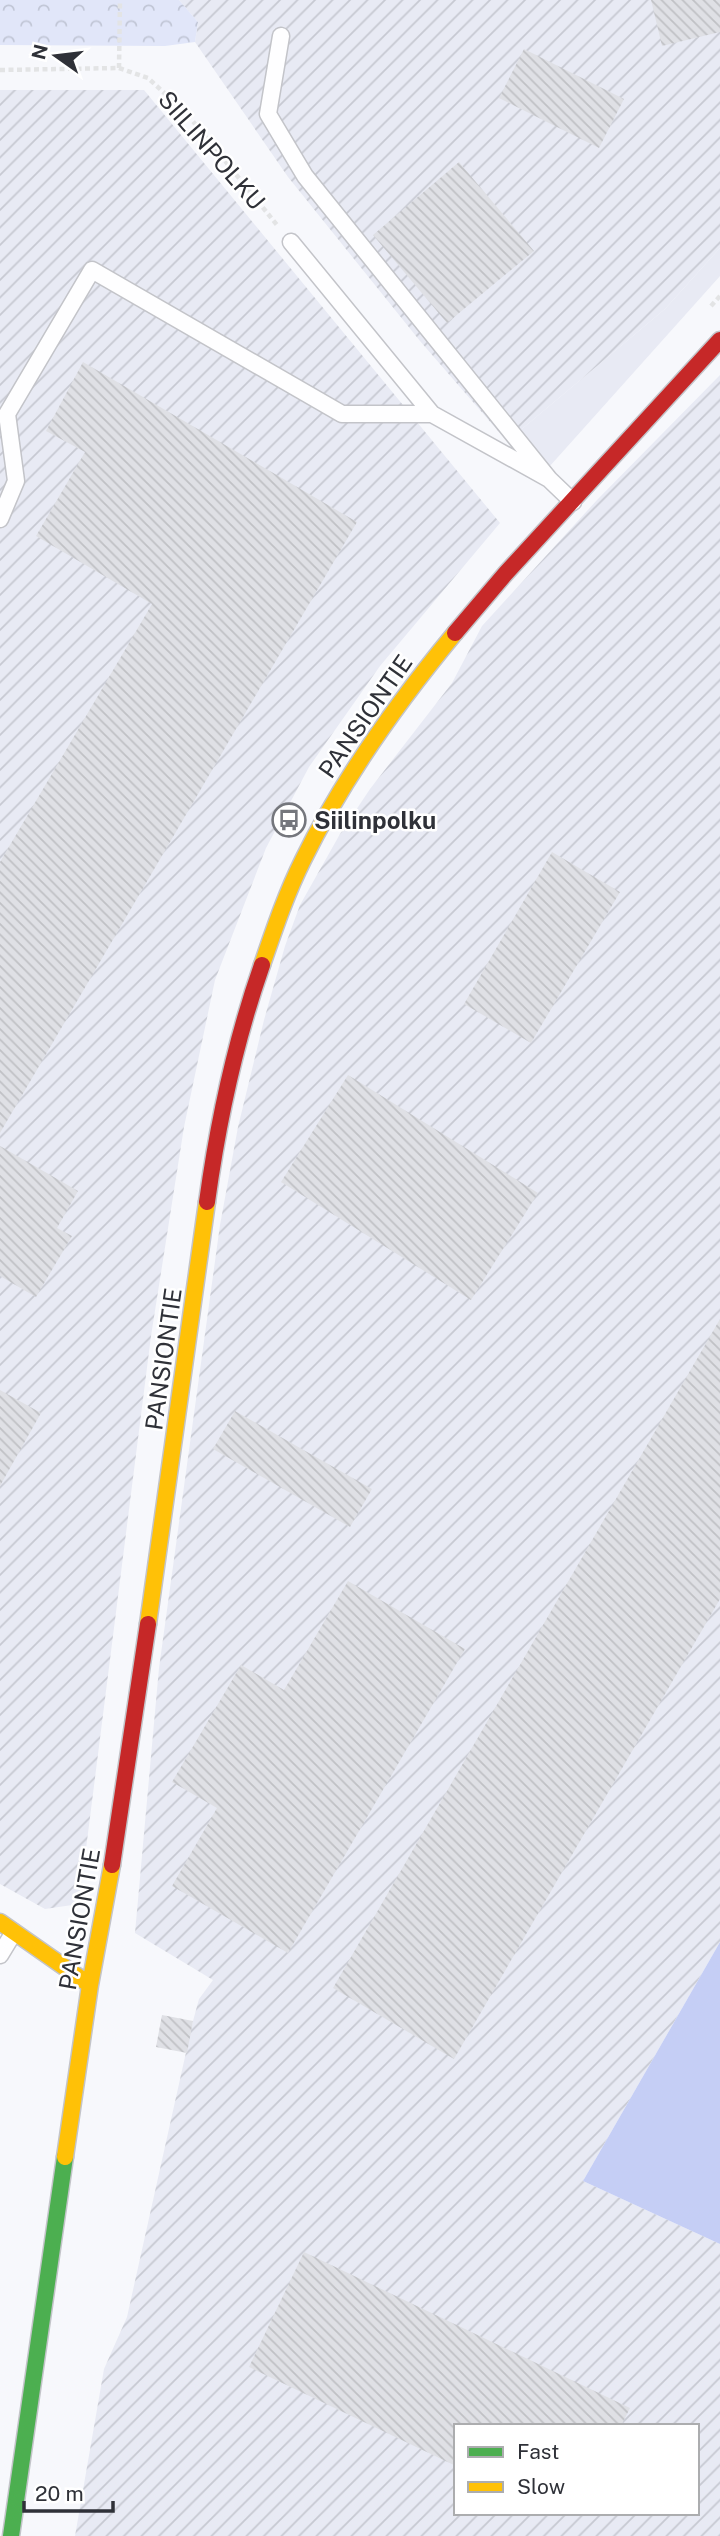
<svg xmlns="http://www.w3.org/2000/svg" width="720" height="2536" viewBox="0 0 720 2536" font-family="'Public Sans',sans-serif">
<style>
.built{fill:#e8eaf4}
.industrial{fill:url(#industrial-furrows);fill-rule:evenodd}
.forest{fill:url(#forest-crowns)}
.water{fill:#c5cef5}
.building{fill:url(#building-back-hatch)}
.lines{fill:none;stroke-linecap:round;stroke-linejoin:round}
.lane-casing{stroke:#c3c4c9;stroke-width:19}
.fast-casing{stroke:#c3c4c9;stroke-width:19}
.slow-casing{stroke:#c3c4c9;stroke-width:19}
.jam-casing{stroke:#c3c4c9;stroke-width:19}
.path{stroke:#e3e4e5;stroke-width:4.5;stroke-dasharray:5 3.5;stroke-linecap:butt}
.lane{stroke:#fefeff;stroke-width:16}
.fast{stroke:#4caf50;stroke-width:16}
.slow{stroke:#ffc107;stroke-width:16}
.jam{stroke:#c62828;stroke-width:16}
.labels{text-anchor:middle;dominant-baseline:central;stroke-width:5;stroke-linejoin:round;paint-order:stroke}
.street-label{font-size:24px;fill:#2f3138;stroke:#fff}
.poi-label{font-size:24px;font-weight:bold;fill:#2f3138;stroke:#fff;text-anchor:start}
</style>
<defs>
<pattern id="industrial-furrows" width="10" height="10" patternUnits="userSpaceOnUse" patternTransform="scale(1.75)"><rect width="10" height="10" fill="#e8eaf4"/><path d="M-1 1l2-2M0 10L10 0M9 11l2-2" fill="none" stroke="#c7c9d2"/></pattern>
<pattern id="forest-crowns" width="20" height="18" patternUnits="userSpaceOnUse" patternTransform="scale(1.75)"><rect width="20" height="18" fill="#e1e6f9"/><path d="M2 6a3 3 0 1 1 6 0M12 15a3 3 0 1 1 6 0" fill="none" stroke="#c1c6d6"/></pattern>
<pattern id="building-back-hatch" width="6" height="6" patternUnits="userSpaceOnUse" patternTransform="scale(1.75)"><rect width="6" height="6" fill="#dfe0e5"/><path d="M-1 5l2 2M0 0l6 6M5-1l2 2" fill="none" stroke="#c0c1c5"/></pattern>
</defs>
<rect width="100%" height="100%" fill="#f7f8fc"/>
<path class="built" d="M720 248V276L549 467 510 439 665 309Z"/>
<path class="industrial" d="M179 0H720V248L665 309 510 439 499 432 420 341 288 177 195 42 198 22Z
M0 90H144L500 523 380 666 309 767 266 848 215 980 184 1127 151 1336 79 1904 45 1909 0 1884Z
M720 375V1942L583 2181 720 2244V2536H75L104 2369 127 2317 193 2021 199 1999 213 1980 135 1933 159 1668 220 1225 238 1127 264 1020 285 946 300 905 340 834 370 789 452 683 482 626 597 500ZM456 2426H697V2513H456Z"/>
<path class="forest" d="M0 0H179L198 22 195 42 165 46 0 45Z"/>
<path class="water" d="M720 1942V2244L583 2181Z"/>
<path class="building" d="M651 0H720V32L662 46Z
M524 49 624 99 599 148 499 98Z
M459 162 534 251 447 323 373 235Z
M83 362 357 522 0 1133V862L152 604 36 536 85 452 46 431Z
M552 852 620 892 531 1043 464 1004Z
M348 1075 538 1193 471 1300 281 1182Z
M0 1146 78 1191 57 1228 72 1236 36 1297 0 1276Z
M720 1319V1599L454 2059 333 1988Z
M0 1390 41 1413 0 1486Z
M235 1411 372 1489 350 1527 213 1449Z
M348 1581 465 1649 288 1953 172 1886 217 1808 172 1782 241 1665 284 1690Z
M162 2015 193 2021 187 2053 156 2047Z
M304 2252 630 2408 621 2426H456V2466L249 2367Z"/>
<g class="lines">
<defs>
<path id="lane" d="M281 36 268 114 305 176 549 479
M291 242 432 414 549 479 573 502
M0 519 16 481 7 414 92 270 342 414H432
M0 1955 14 1932"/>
<path id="fast" d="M11 2536 65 2157"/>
<path id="slow" d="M262 965C274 930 286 894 303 860 343 778 397 703 455 633
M148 1624 207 1202
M0 1922 90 1985
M65 2157 90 1985 112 1865"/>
<path id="jam" d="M455 633 506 573 720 340
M207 1202C218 1122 235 1042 262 965
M112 1865 148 1624"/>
</defs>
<use href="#lane" class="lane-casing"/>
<use href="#fast" class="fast-casing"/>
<use href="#slow" class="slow-casing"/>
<use href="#jam" class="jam-casing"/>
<path class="path" d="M119 68 120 0
M0 70 119 68 148 78 187 114 277 225
M711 306 720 296"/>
<use href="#lane" class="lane"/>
<use href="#fast" class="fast"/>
<use href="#slow" class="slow"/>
<use href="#jam" class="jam"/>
</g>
<defs>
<symbol id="bus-ring" viewBox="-11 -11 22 22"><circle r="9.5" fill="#fff" stroke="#75777d" stroke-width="1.5"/><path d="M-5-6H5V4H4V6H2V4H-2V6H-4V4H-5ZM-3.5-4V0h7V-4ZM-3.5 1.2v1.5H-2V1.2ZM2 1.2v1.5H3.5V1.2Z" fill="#75777d"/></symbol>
</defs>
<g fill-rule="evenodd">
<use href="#bus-ring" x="270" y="801" width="38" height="38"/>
</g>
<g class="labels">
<g class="street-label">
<text transform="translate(212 150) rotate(49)">SIILINPOLKU</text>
<text transform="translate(365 716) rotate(-55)">PANSIONTIE</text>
<text transform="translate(163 1359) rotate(-82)">PANSIONTIE</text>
<text transform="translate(79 1919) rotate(-80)">PANSIONTIE</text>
</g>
<g class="poi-label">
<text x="314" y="820">Siilinpolku</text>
</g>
</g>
<rect x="454" y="2424" width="245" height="91" fill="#ffffff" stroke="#acadaf" stroke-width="2"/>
<rect x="468" y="2447" width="35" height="10" fill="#4caf50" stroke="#acadaf" stroke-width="2"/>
<text x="517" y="2459" font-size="21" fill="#2f3138">Fast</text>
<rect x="468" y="2482" width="35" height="10" fill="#ffc107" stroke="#acadaf" stroke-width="2"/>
<text x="517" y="2494" font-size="21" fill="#2f3138">Slow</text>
<g transform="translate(56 56) rotate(284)" stroke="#ffffff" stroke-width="5" paint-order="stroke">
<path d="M0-5L12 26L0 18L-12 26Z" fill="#2f3138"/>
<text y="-10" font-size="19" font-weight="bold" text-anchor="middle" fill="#2f3138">N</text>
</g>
<path d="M24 2501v10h89v-10" fill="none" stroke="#2f3138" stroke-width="3.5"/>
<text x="35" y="2501" font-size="21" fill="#2f3138" stroke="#ffffff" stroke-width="5" paint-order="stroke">20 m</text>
</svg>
